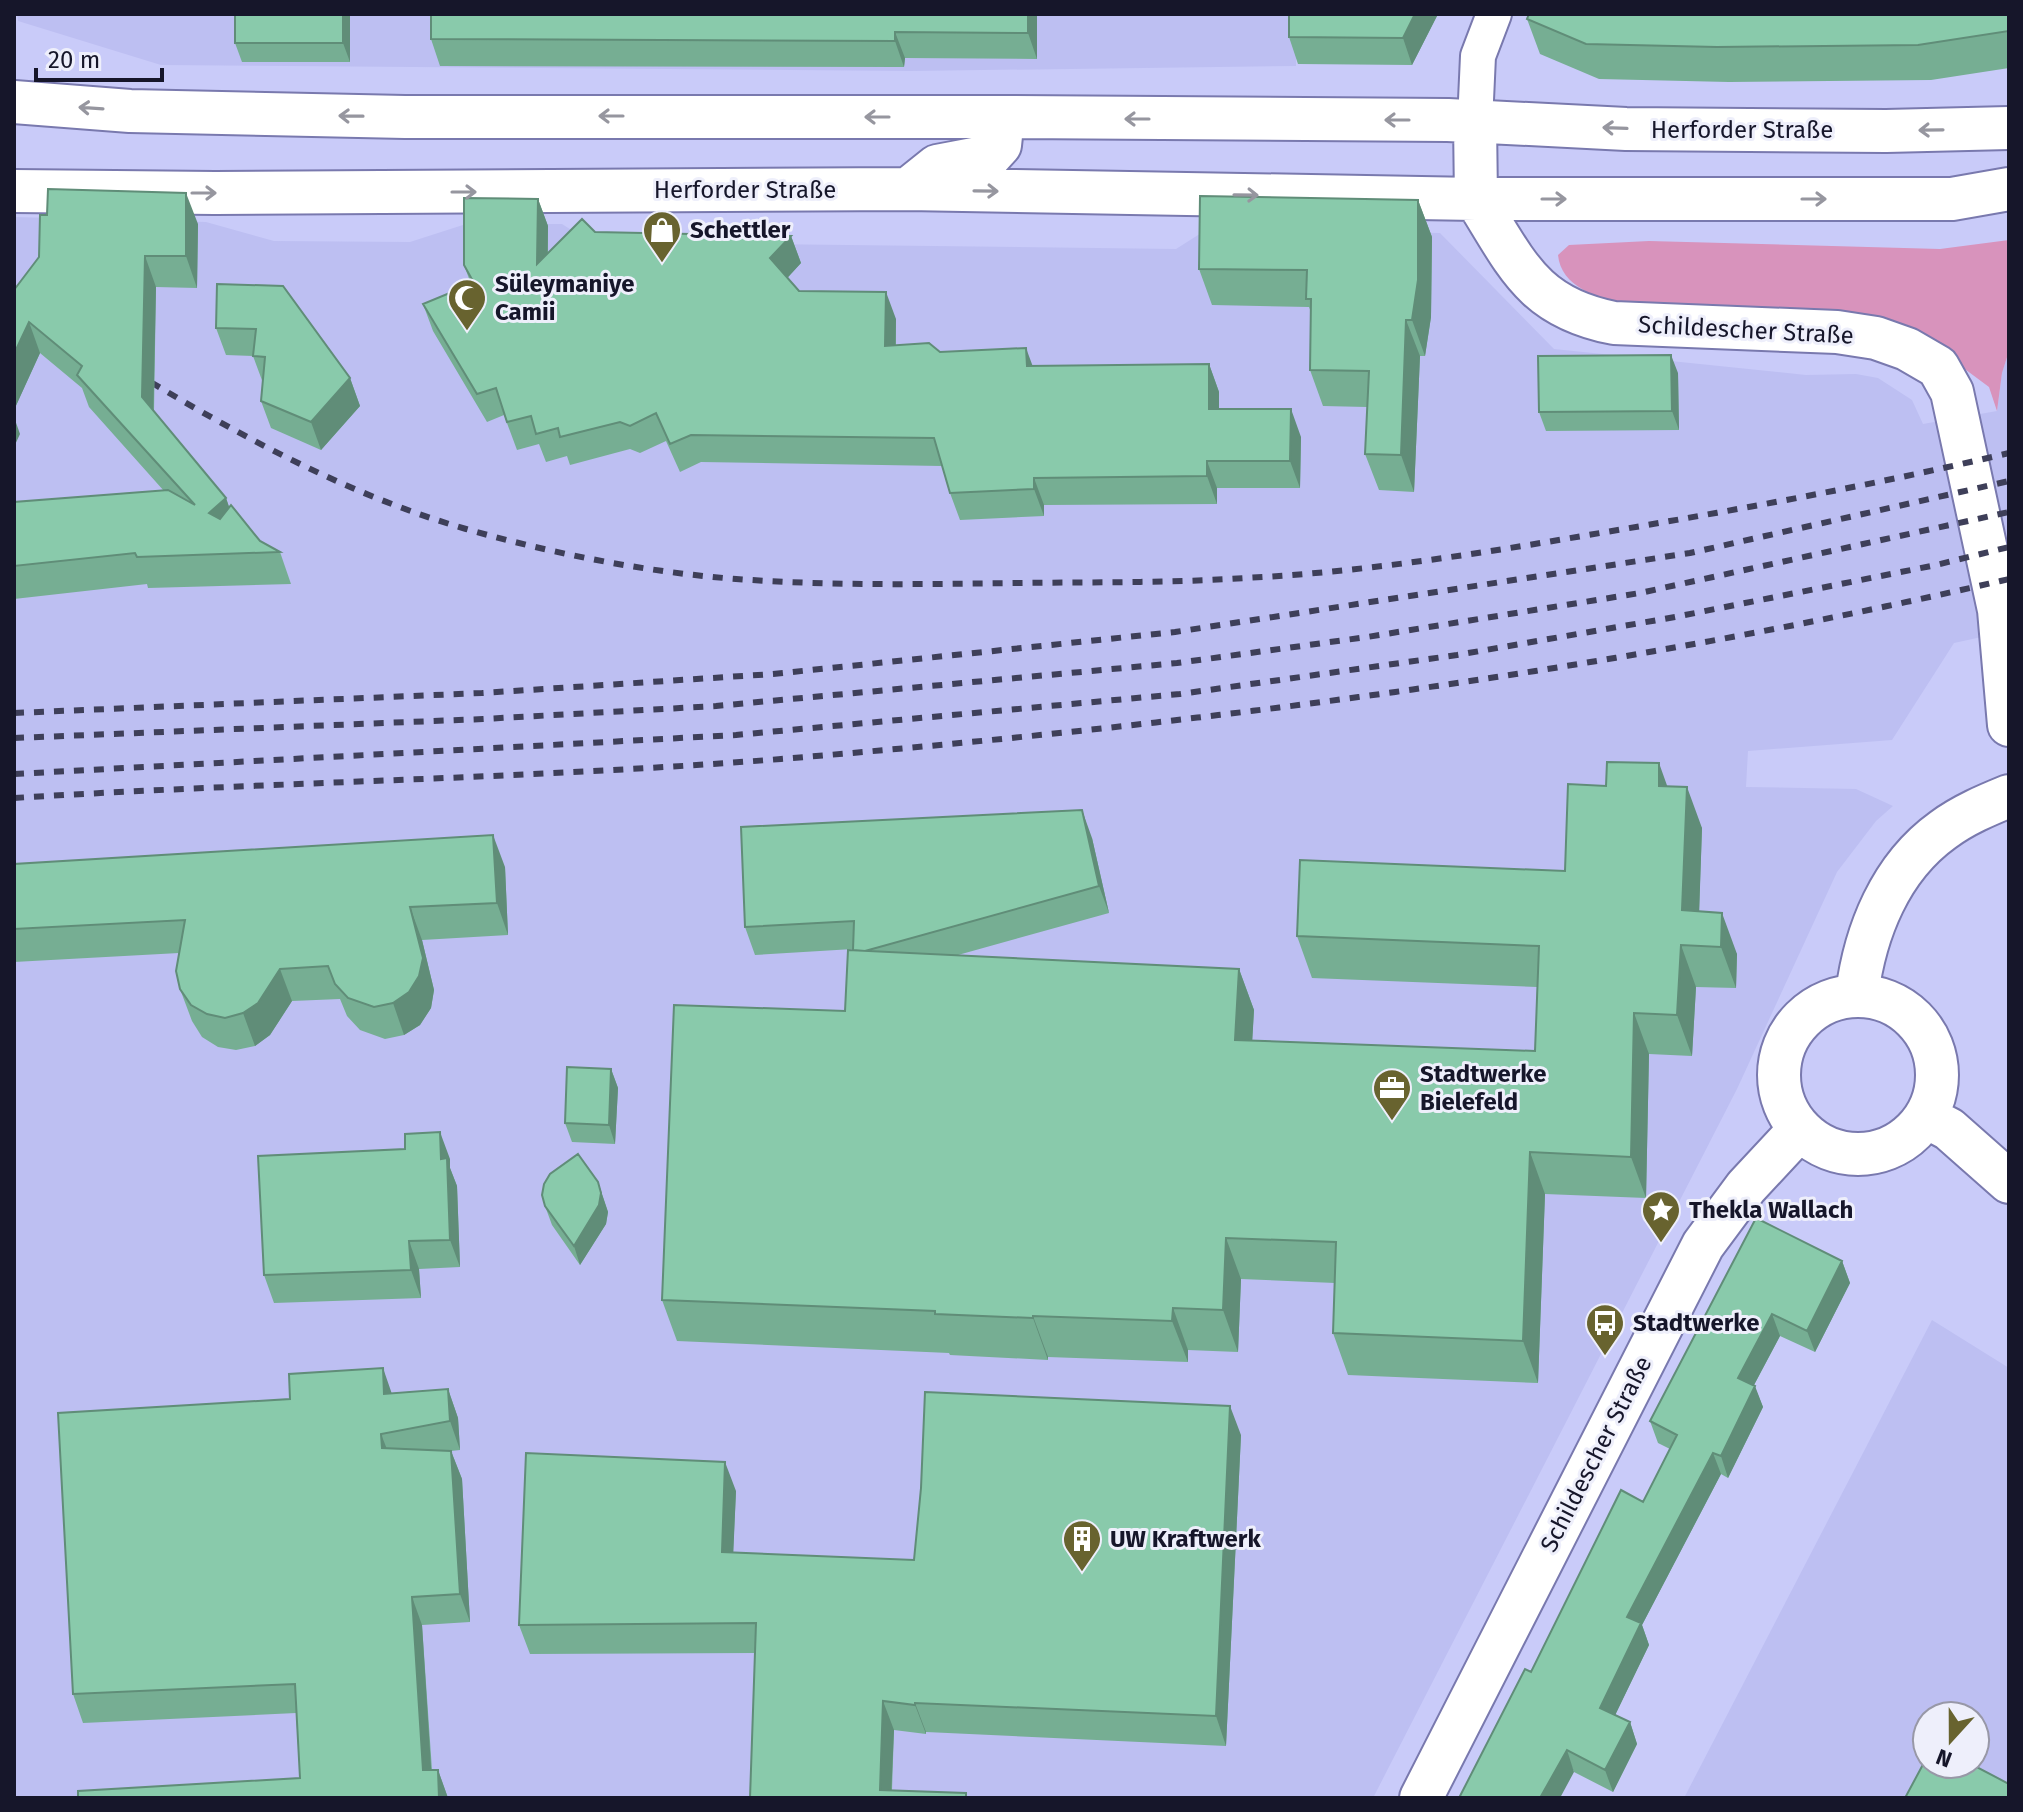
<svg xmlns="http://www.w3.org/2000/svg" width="2023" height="1812" viewBox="0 0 2023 1812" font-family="'Fira Sans',sans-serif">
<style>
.built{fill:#bdbff2;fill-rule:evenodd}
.green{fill:#d893bc}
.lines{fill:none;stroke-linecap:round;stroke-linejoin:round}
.minor-casing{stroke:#7979ae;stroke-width:38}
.tertiary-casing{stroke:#7979ae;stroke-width:46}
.minor{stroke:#fff;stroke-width:34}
.tertiary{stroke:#fff;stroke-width:42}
.rail{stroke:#3e3f59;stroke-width:6;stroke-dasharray:10 10;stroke-linecap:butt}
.wall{fill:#76ae93}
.shaded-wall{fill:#608d78}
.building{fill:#89caab;stroke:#608d78;stroke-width:2}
.oneway{stroke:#96969f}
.labels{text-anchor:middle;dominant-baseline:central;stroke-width:6;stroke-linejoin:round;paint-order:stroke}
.street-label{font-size:24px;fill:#16162a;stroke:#eeeffb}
.poi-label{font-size:24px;font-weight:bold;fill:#16162a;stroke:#eeeffb;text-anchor:start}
</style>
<rect width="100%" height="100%" fill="#c9cbf9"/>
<path class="built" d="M17 14H1296V66L911 71 161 65 18 21Z
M14 217 206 222 274 241 410 242 466 224H562L590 242 1176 249 1206 230 1440 233 1554 349 1806 375 1856 374 1878 378 1912 400 1923 424 1997 411 2002 373 2009 351V631L1954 643 1892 740 1748 751 1746 787 1856 789 1893 806 1876 821 1837 872 1737 1089 1373 1798H14Z
M1932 1320 2009 1368V1798H1684ZM1927 1716H1975V1764H1927Z"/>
<path class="green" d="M2009 240V351L2002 373 1997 411 1989 387 1958 364 1624 305C1597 297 1561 287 1558 255L1569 245 1649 241 1940 249Z"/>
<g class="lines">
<defs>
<path id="minor" d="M1475 122 1478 56 1494 14"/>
<path id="tertiary" d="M14 102 130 111 405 117H1003L1448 120 1626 129 1886 131 2009 128
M1475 122 1476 199
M912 186 937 166 990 156 1000 145 1003 117
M14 191 215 193 908 189 1476 199H1952L2009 189
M1476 199C1517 264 1532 307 1614 323L1837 332 1876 338 1907 349 1938 367 1952 392 1999 610 2009 725
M1857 994C1865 932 1890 868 1943 830 1963 815 1987 805 2009 796
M1779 1075a79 79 0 1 1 158 0a79 79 0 1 1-158 0Z
M1926 1117 1949 1129 2009 1182
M1421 1798 1703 1245 1746 1187 1800 1129"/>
</defs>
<use href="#minor" class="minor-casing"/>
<use href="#tertiary" class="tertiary-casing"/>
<use href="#minor" class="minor"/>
<use href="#tertiary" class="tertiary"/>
<path class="rail" d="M134 372C238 435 348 495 466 529 558 555 655 574 751 580 841 586 932 584 1022 583 1096 582 1171 583 1245 578 1365 572 1483 553 1600 533 1737 510 1874 485 2009 453
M14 713 482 693 773 674 1175 632 1690 553 2009 481
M14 738 483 719 716 706 1177 663 1367 637 1640 593 2009 512
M14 774 736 735 1180 694 1457 655 1675 617 1936 565 2009 547
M14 798C269 782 525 779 781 759 1193 725 1606 673 2009 579"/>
</g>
<path class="wall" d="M350 14V62H242L235 43Z
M431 14H1037V59L905 58 904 67 440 66 431 39Z
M1289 14H1438L1412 65 1298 64 1289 37Z
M2009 14V68L1931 80 1729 82 1599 79 1540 54 1527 19Z
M538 199 548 226V253L595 232 791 236 801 263 787 278 799 291 896 319V345L1032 366 1209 364 1219 392V409L1301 437 1300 488H1217V504L1044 505V516L960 520 950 493 942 466 701 462 680 472 666 441 640 453 630 449 570 465 567 456 546 462 539 444 517 450 504 415 487 422 433 331 423 304 471 284 464 265Z
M1418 200 1432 237 1431 317 1425 356H1420L1414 492 1379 490 1365 454 1367 407 1323 406 1310 370 1311 312 1309 307 1212 305 1199 269Z
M198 224 197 288 156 287 154 411 226 498 229 507 260 541 280 552 291 584 148 588 147 584 14 599V502L164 491 89 407 82 388 40 353 14 410 39 257Z
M217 284 350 378 360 406 321 450 271 428 261 401 263 383 253 356 226 355 216 328Z
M1678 373 1679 430 1546 431 1539 412Z
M1606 786H1668L1702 828 1699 911 1737 954 1736 988 1696 987 1692 1056 1649 1054 1646 1198 1545 1194 1538 1383 1348 1375 1333 1333 1335 1283 1241 1279 1238 1352 1188 1350V1362L1048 1357V1360L950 1355 949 1353 677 1341 662 1300 845 1011 853 949 755 955 745 927 1092 838 1109 913 958 955 1239 969 1254 1010 1252 1041 1535 1051 1537 987 1312 978 1297 936 1565 871Z
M14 864 505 867 508 935 422 940 434 990 431 1008 420 1025 404 1035 385 1039 360 1030 347 1016 340 999 292 1001 270 1035 255 1046 236 1050 218 1047 202 1037 192 1021 180 989 179 953 14 962Z
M611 1069 618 1088 615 1144 572 1142 565 1123Z
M450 1159V1168L457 1186 460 1267 419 1269 421 1298 274 1303 264 1275Z
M598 1182 608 1212 606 1224 580 1265 552 1225 545 1206Z
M1756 1218 1842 1261 1850 1283 1815 1352 1780 1336 1754 1385 1763 1407 1728 1478 1721 1474 1642 1625 1649 1645 1615 1715 1630 1722 1637 1744 1613 1792 1574 1772 1531 1672 1643 1502 1670 1449 1658 1443 1650 1421Z
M448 1389 458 1418 460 1450 451 1451 462 1479 470 1622 422 1625 432 1770H438L448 1798 300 1778 296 1713 83 1723 73 1694 392 1393Z
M1241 1435 1226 1746 926 1732V1734L894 1730 892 1790 750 1798 755 1653 530 1654 519 1625 736 1491 733 1553 914 1560Z"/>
<path class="shaded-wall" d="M343 14H350V62L343 43Z
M1028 14H1037V59L1028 33Z
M1415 14H1438L1412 65 1403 38Z
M895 32 905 58 904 67 895 41Z
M186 193 198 224 197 288 186 256Z
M538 199 548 226 547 291 537 264Z
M1418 200 1432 237 1431 317 1425 356 1412 320Z
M791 236 801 263 780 286 770 258Z
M145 256 156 287 153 428 142 397Z
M886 292 896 319 895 373 885 346Z
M1406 320 1420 356 1414 492 1401 455Z
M29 322 40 353 14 410V354Z
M1026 348 1036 375 1027 366Z
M1671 355 1678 373 1679 430 1672 411Z
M1209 364 1219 392V437L1209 409Z
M350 378 360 406 321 450 311 422Z
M1291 409 1301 437 1300 488 1290 461Z
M14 417 20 434 14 447Z
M1207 461 1217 488V504L1207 476Z
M1034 478 1044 505V516L1034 489Z
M226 498 237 530 209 513Z
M1659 763 1674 805 1659 786Z
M1687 787 1702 828 1698 946 1682 910Z
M1082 810 1092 838 1109 913 1099 886Z
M493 835 505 867 508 935 497 903Z
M410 907 422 940 434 990 431 1008 420 1025 404 1035 393 1003Z
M1722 913 1737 954 1736 988 1721 947Z
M1681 945 1696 987 1692 1056 1677 1015Z
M280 969 292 1001 270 1035 255 1046 243 1013Z
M1239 969 1254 1010 1250 1081 1235 1040Z
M1634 1013 1649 1054 1646 1198 1631 1157Z
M611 1069 618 1088 615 1144 609 1125Z
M440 1132 450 1159V1168L457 1186 460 1267 450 1240 441 1159Z
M1530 1152 1545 1194 1538 1383 1523 1341Z
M598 1182 608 1212 606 1224 580 1265 574 1246Z
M1226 1238 1241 1279 1238 1352 1223 1310Z
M409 1241 419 1269 421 1298 411 1270Z
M1842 1261 1850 1283 1815 1352 1807 1331Z
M1173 1308 1188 1350V1362L1172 1321Z
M1772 1314 1780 1336 1746 1400 1738 1378Z
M1033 1316 1048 1357V1360L1033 1318Z
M383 1368 393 1397 384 1394Z
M1755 1386 1763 1407 1728 1478 1721 1456Z
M448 1389 458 1418 460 1450 450 1421Z
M1230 1406 1241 1435 1226 1746 1216 1716Z
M381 1434 392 1462 382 1448Z
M451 1451 462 1479 470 1622 460 1594Z
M1713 1453 1721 1474 1642 1625 1649 1645 1608 1730 1600 1708 1627 1617Z
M725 1462 736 1491 732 1582 722 1552Z
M412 1597 422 1625 433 1798 423 1770Z
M883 1701 894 1730 891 1798 880 1790Z
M915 1703 926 1732V1734L915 1705Z
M1630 1722 1637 1744 1613 1792 1605 1770Z
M1567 1750 1574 1772 1560 1798H1540Z
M438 1770 448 1798H439Z"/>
<path class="building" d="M235 14H343V43H235Z
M431 14H1028V33L895 32V41L431 39Z
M1289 14H1415L1403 38 1289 37Z
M1529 14H2009V31L1918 45 1717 47 1586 44 1527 19Z
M48 189 186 193V256H145L142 397 226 498 209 513 220 519 231 505 260 541 280 552 137 557 135 553 14 566V502L168 490 195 505 77 375 82 366 29 322 14 354V290L39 257 40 215H47Z
M1200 196 1418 200V280L1412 320H1406L1401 455 1365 454 1369 371 1310 370 1311 299H1306L1307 270 1199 269Z
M464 198 538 199 537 264 582 219 595 232 791 236 770 258 799 291 886 292 885 346 929 343 940 352 1026 348 1027 366 1209 364V409H1291L1290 461H1207V476L1034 478V489L950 493 934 438 691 435 670 444 656 413 630 426 620 422 560 437 558 428 536 434 531 416 507 422 496 388 477 394 423 304 474 283 464 265Z
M217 284 283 286 350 378 311 422 261 401 265 357 253 356 256 329 216 328Z
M1671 355 1672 411 1539 412 1538 356Z
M1607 762 1659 763V786L1687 787 1682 910 1722 913 1721 947 1681 945 1677 1015 1634 1013 1631 1157 1530 1152 1523 1341 1333 1333 1336 1242 1226 1238 1223 1310 1173 1308 1172 1321 1033 1316V1318L935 1314V1311L662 1300 674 1005 845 1011 848 950 1239 969 1235 1040 1535 1051 1539 946 1297 936 1300 860 1565 871 1568 784 1606 786Z
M1082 810 1099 886 865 951 853 950 854 921 745 927 741 827Z
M493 835 497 903 410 907 423 958 419 976 409 992 393 1003 374 1007 348 998 335 984 328 966 280 969 258 1003 243 1013 225 1018 207 1014 191 1005 180 989 176 971 185 920 14 929V864Z
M567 1067 611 1069 609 1125 565 1123Z
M440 1132 441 1159 447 1158 450 1240 409 1241 411 1270 264 1275 258 1156 405 1149V1134Z
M578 1154 598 1182 601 1193 599 1205 574 1246 545 1206 542 1195 544 1184 550 1174Z
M1756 1218 1842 1261 1807 1331 1772 1314 1738 1378 1755 1386 1721 1456 1713 1453 1627 1617 1641 1623 1600 1708 1630 1722 1605 1770 1567 1750 1540 1798H1459L1525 1669 1531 1672 1621 1490 1643 1502 1677 1435 1650 1421Z
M383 1368 384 1394 448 1389 450 1421 381 1434 382 1448 451 1451 460 1594 412 1597 423 1770H438L439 1798H78V1791L300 1778 295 1684 73 1694 58 1413 290 1399 289 1374Z
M925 1392 1230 1406 1216 1716 915 1703V1705L883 1701 880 1790 966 1793V1798H750L756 1623 519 1625 526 1453 725 1462 722 1552 914 1560 921 1488Z
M1927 1757V1764H1971L2009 1784V1798H1905Z"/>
<defs><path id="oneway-shaft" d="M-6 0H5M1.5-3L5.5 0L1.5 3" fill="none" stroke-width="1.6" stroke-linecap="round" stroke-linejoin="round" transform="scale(2)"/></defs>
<g class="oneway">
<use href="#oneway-shaft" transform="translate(91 108) rotate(-176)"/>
<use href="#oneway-shaft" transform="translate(351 116) rotate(-179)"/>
<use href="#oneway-shaft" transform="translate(611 116) rotate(180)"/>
<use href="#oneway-shaft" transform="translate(877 117) rotate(-180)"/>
<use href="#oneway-shaft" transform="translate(1137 119) rotate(-180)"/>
<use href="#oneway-shaft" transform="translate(1397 120) rotate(-180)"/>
<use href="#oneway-shaft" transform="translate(1615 128) rotate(-178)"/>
<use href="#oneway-shaft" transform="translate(1931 130) rotate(179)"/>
<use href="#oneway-shaft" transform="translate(986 191) rotate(1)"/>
<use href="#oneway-shaft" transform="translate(464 192)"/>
<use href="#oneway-shaft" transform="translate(204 193)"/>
<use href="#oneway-shaft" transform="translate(1246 195) rotate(1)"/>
<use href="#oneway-shaft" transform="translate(1554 199)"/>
<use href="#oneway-shaft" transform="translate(1814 199)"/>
</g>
<defs>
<symbol id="shop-pin" viewBox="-11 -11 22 30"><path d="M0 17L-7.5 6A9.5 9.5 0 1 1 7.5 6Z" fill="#68632f" stroke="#eeeffb"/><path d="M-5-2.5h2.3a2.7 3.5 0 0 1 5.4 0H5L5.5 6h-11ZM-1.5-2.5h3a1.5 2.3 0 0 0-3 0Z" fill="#fff"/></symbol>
<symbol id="mosque-pin" viewBox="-11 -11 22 30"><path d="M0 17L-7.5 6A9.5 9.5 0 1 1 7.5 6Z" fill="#68632f" stroke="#eeeffb"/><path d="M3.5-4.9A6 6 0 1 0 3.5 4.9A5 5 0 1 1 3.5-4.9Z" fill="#fff"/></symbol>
<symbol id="office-pin" viewBox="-11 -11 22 30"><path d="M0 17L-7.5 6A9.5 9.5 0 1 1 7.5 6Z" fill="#68632f" stroke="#eeeffb"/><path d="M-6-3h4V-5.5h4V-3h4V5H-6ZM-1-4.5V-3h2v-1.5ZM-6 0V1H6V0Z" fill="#fff"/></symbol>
<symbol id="sight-pin" viewBox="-11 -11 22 30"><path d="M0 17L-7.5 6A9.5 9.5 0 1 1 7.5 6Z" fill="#68632f" stroke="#eeeffb"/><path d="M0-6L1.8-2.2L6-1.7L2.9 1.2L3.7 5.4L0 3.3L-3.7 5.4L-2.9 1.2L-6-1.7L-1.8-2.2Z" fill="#fff"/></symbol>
<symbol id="bus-pin" viewBox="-11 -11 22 30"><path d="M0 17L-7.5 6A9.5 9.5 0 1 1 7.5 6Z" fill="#68632f" stroke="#eeeffb"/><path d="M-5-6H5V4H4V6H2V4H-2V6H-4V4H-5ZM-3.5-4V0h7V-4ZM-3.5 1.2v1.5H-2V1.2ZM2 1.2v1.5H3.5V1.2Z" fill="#fff"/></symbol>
<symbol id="building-pin" viewBox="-11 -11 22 30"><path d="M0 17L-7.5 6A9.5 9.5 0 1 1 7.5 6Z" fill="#68632f" stroke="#eeeffb"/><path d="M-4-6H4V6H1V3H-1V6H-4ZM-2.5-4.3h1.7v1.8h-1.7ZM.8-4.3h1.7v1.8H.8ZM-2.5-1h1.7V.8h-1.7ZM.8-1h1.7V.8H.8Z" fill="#fff"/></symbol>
</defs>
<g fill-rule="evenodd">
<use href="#shop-pin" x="640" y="208" width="44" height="60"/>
<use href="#mosque-pin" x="445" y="276" width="44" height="60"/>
<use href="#office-pin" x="1370" y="1066" width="44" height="60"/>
<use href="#sight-pin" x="1639" y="1188" width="44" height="60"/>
<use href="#bus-pin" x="1583" y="1301" width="44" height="60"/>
<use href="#building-pin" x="1060" y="1517" width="44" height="60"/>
</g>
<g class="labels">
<g class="street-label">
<text x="1742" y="130">Herforder Straße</text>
<text x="745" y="190">Herforder Straße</text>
<text transform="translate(1746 330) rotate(3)">Schildescher Straße</text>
<text transform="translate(1596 1454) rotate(-63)">Schildescher Straße</text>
</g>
<g class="poi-label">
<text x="690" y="230">Schettler</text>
<text x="495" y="284">Süleymaniye<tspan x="495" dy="28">Camii</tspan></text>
<text x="1420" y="1074">Stadtwerke<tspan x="1420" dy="28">Bielefeld</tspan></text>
<text x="1689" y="1210">Thekla Wallach</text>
<text x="1633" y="1323">Stadtwerke</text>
<text x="1110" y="1539">UW Kraftwerk</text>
</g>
</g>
<rect width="2023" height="1812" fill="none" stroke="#16162a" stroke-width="32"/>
<g transform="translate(1951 1740) rotate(201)"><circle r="38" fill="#eeeffb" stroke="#9898a7" stroke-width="2"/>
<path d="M0-6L14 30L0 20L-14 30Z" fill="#68632f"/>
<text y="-12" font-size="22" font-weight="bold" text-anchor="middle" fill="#16162a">N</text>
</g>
<path d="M36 68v12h126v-12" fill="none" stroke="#16162a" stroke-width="4"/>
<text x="48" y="68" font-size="24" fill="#16162a" stroke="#eeeffb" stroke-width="6" paint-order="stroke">20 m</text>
</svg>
